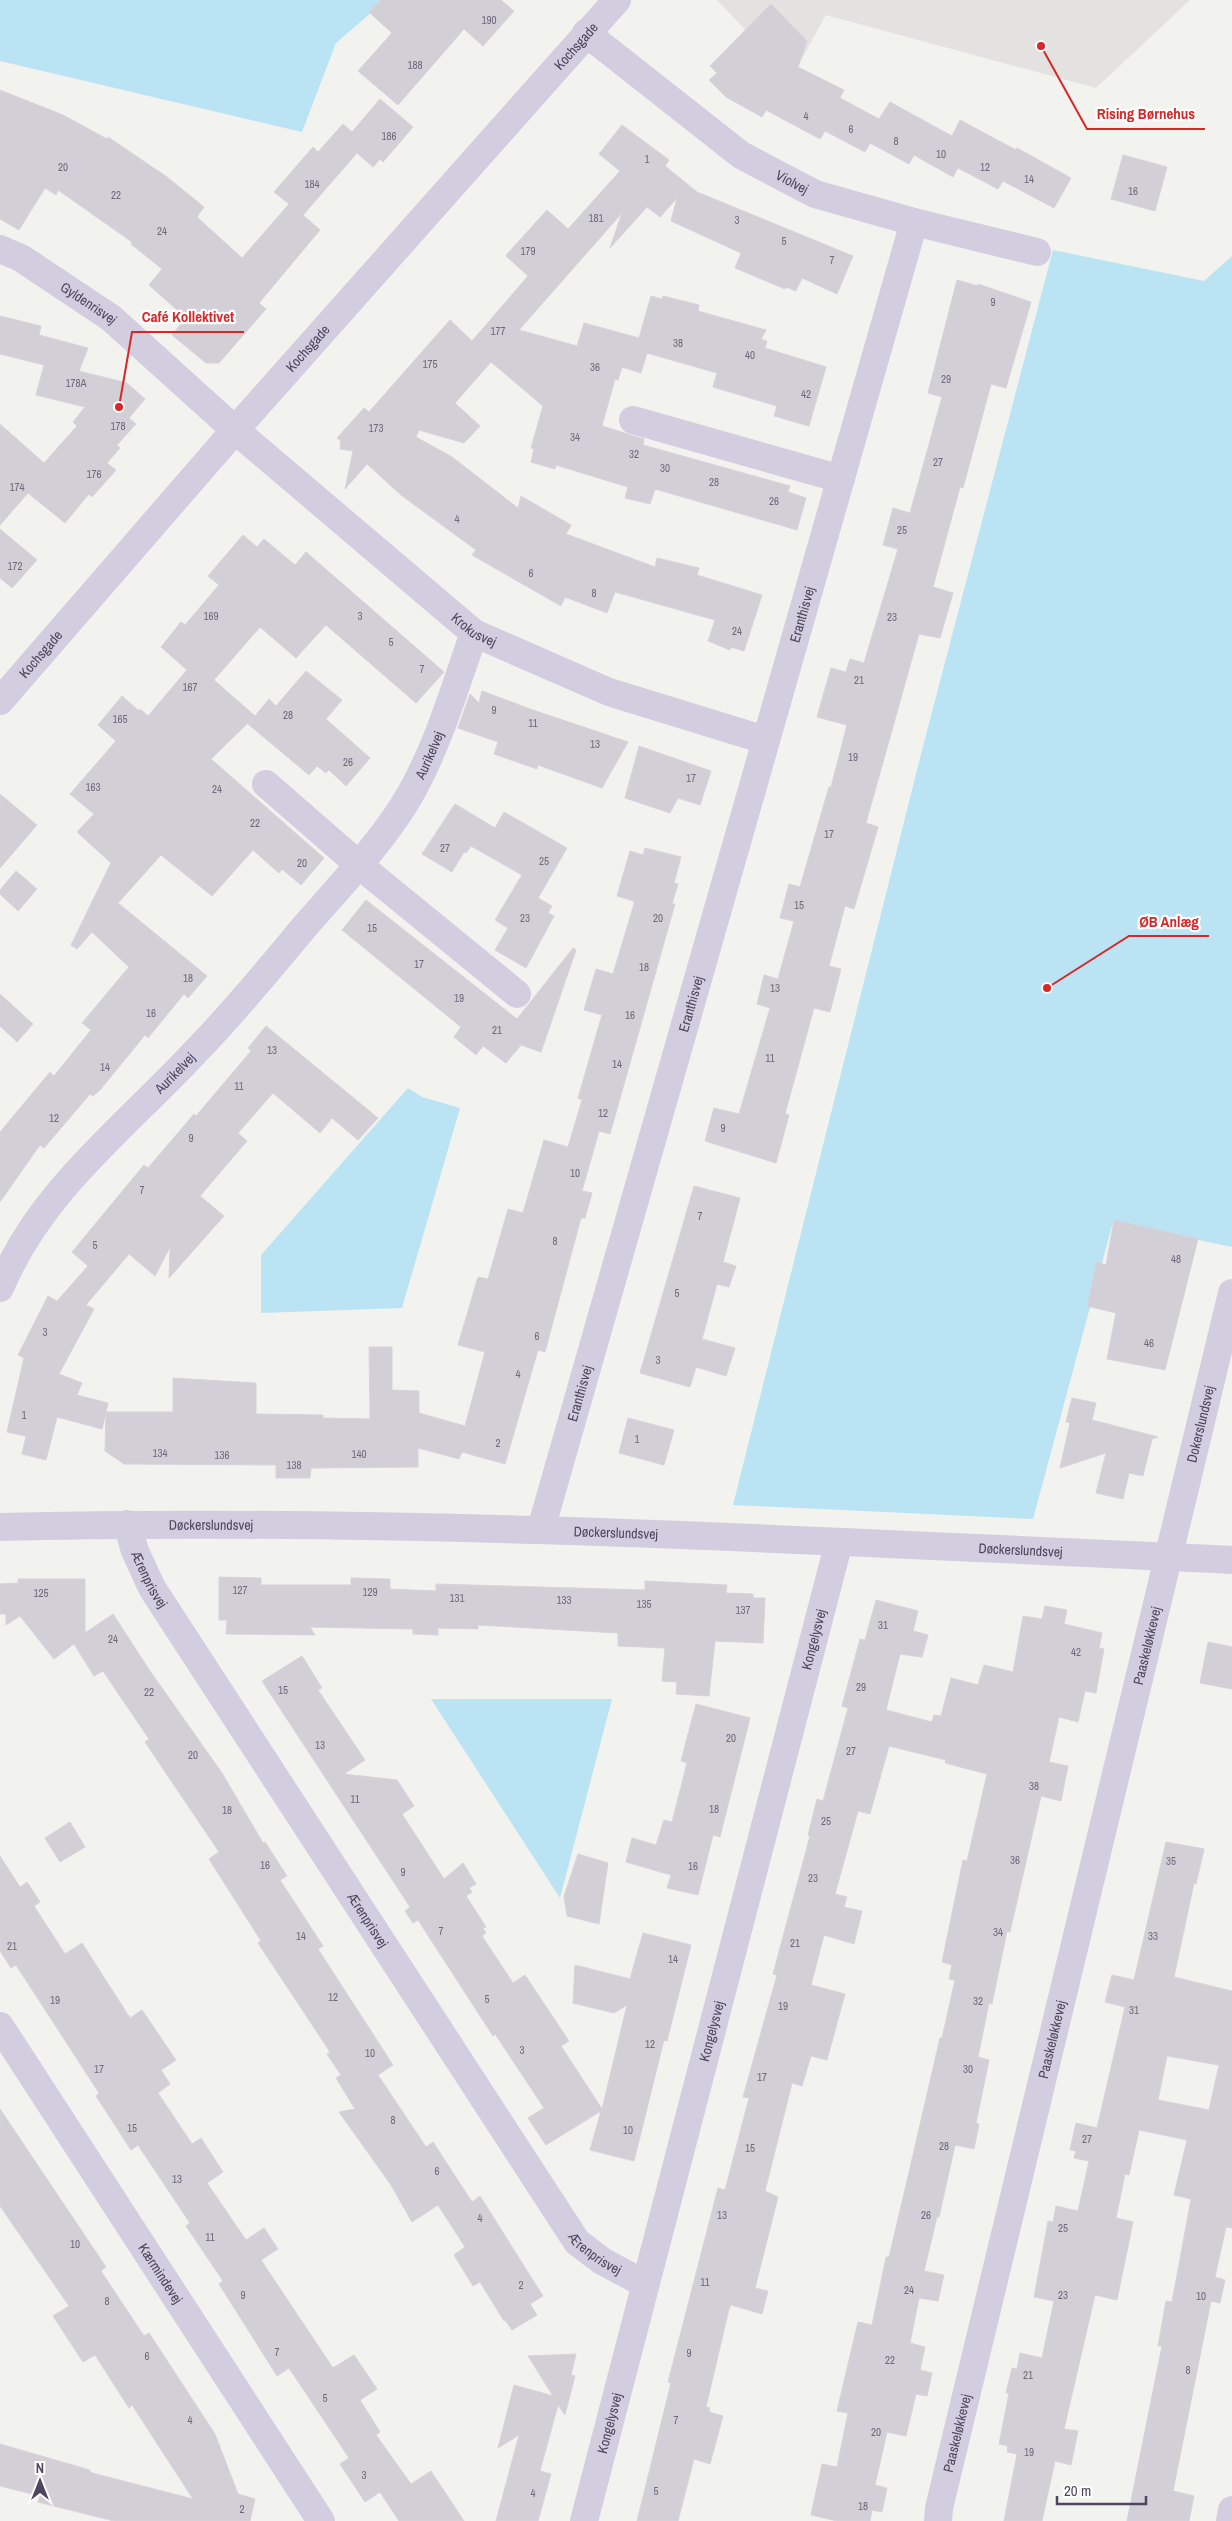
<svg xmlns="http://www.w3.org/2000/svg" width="1232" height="2521" viewBox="0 0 1232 2521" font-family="'Archivo Narrow',sans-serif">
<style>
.education{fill:#e3e2e1}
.green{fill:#bae4f3}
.building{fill:#d3cfd7;stroke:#d8d3db;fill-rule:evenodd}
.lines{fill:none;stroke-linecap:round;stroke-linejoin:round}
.minor{stroke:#d3cde0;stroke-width:28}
.labels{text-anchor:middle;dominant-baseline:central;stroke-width:4.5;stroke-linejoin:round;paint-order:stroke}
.number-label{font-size:11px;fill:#6f687c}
.street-label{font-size:14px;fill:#4e465e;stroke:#fff}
.leader{fill:none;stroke:#d62828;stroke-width:2}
.callout-dot{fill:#d62828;stroke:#fff;stroke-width:2}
.callout-label{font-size:15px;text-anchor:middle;font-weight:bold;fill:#d62828;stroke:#fff;stroke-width:4.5;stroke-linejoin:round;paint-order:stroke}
</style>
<rect width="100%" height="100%" fill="#f2f2ef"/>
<path class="education" d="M717 0H1190L1096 88 826 15 791 78Z"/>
<path class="green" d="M0 0H386L336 43 302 132 0 61Z
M1053 250 1204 281 1232 256V1247L1113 1222 1033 1519 733 1505 921 754Z
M408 1088 422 1097 460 1108 402 1308 261 1313V1255Z
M431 1699H612L560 1898Z"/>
<path class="building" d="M381 0H501L514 11 483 46 464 29 398 105 358 71 392 33 369 12Z
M771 4 807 41 798 67 844 90 840 98 879 119 890 102 952 136 960 120 1016 150 1017 148 1071 178 1054 208 1003 181 998 189 958 168 953 177 914 155 909 164 870 143 865 152 825 131 820 139 766 110 762 117 726 97 709 80 717 73 710 66Z
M0 90 63 115 107 139 108 137 167 177 204 207 197 217 242 258 289 204 274 192 313 147 318 152 343 124 352 132 380 99 413 127 383 162 380 159 373 167 357 153 303 215 320 230 259 303 266 309 219 363H206L172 335 186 318 149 285 162 269 131 244 132 242 58 190 56 195 45 188 19 230 0 219Z
M622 125 669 160 665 166 697 192 853 256 837 294 802 278 796 291 786 287 785 289 735 268 741 253 671 221 677 198 660 217 647 207 610 248 622 213 519 330 577 346 584 323 639 338 651 296 662 299 663 296 699 305 698 311 766 330 761 339 767 341 765 348 826 367 809 426 774 416 777 406 713 387 717 373 647 353 641 373 622 367 618 380 615 379 602 426 644 439 643 445 790 486 788 492 806 498 797 530 655 489 650 504 625 498 628 487 556 465 555 469 531 462 534 449 531 448 543 406 491 362 455 403 480 426 464 443 419 430 416 437 452 457 518 508 521 496 571 525 566 534 655 567 657 558 699 568 697 575 762 595 744 651 731 647 730 650 708 641 715 620 615 592 607 613 565 597 561 606 472 555 476 550 401 495 367 464 345 489 353 451 340 449 341 441 337 438 364 408 369 412 450 320 472 341 528 276 506 256 508 253 547 210 568 229 620 171 599 154Z
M1123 155 1167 167 1155 211 1111 199Z
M957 280 978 286V284L1031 302 1006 388 991 384 963 488 960 487 933 587 953 593 940 638 919 634 866 823 878 827 854 909 845 906 829 966 841 969 830 1012 814 1008 785 1114 789 1115 776 1163 705 1141 714 1108 739 1114 770 1008 757 1004 764 975 778 979 794 921 780 918 789 884 800 887 829 787H831L847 725 817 717 831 668 846 672 850 659 864 663 898 549 883 545 893 508 910 513 942 397 928 393Z
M0 316 41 326 39 335 88 348 79 371 127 383 145 399 129 418 136 424 117 445 120 448 107 463 116 470 92 497 89 494 65 523 28 493 0 525V424L44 463 77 426 73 422 85 407 36 395 44 365 0 354Z
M0 529 37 560 12 588 0 578Z
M243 535 257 547 264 539 295 565 306 552 444 672 416 703 326 625 296 658 260 627 214 680 255 716 269 699 276 706 306 671 342 700 326 719 370 758 346 786 329 770 326 773 317 766 309 775 248 724 255 716 211 759 324 858 301 885 282 869 279 873 253 850 212 896 161 855 118 903 207 976 188 998 184 994 148 1038 145 1035 100 1090 93 1096 90 1094 44 1148 40 1145 0 1202V1132L50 1072 54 1076 91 1030 82 1023 129 967 92 932 77 949 71 945 111 863 77 832 94 814 70 794 116 741 98 725 122 696 139 711 140 709 148 716 187 670 161 647 181 622 185 625 219 585 208 576Z
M482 691 533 710 628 742 602 788 538 765 537 769 494 754 498 742 458 728 470 694 479 703Z
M639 746 711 771 700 805 678 798 670 813 625 798Z
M0 794 37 825 0 868Z
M455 804 495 828 504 812 567 848 538 898 552 906 548 913 554 916 526 968 495 950 508 928 495 920 522 875 471 846 466 853 464 852 452 872 422 854Z
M645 848 681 857 674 883 678 884 672 904H675L610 1134 599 1131 582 1191 592 1193 585 1218H581L545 1352 538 1350 505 1464 462 1452 459 1459 418 1448V1467L311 1468 310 1478H276V1465L124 1464 105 1451 106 1412H173V1378L256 1383V1414L323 1415V1418L370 1419 369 1347H392V1390L419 1391V1413L465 1426 485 1352 458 1345 478 1277 488 1279 508 1209 523 1213 544 1140 568 1147 582 1100 578 1098 602 1015 584 1010 596 969 613 974 634 904V901L617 896 630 851 643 855Z
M16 871 37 889 18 911 0 894V890Z
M366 900 517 1019 573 948 576 950 541 1052 521 1045 506 1063 483 1046 476 1055 454 1037 461 1027 342 930Z
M0 994 33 1024 17 1042 0 1026Z
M266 1026 378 1118 358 1140 332 1118 320 1133 273 1093 238 1133 247 1141 200 1196 224 1216 169 1278 170 1247 155 1276 129 1254 86 1305 94 1309 59 1374 82 1383 77 1395 108 1403 102 1429 57 1417 46 1460 22 1454 26 1436 7 1432 24 1358 18 1355 48 1296 57 1301 88 1266 72 1252 144 1165 148 1168 194 1114 196 1116 251 1051 248 1048Z
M694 1186 740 1198 723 1262 736 1266 729 1287 717 1284 702 1339 735 1348 726 1376 696 1367 690 1387 640 1373Z
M1114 1220 1198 1239 1165 1370 1107 1359 1116 1313 1087 1306 1097 1262 1106 1265Z
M1072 1398 1096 1403 1092 1420 1158 1437 1152 1439 1143 1476 1129 1473 1123 1499 1096 1493 1106 1453 1060 1468 1070 1423 1066 1422Z
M628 1418 674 1430 664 1465 619 1453Z
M219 1577 261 1578V1585H351V1578L390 1579V1589L436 1591V1584L645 1590V1581L727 1585 726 1593 753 1594V1598H765L763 1643 715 1641 709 1696 676 1694 677 1682 662 1681 665 1648 618 1646V1633L478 1625V1629L438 1628V1635L413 1634V1629L310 1627 315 1635 226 1634 227 1620H219Z
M18 1579H85V1633L113 1614 150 1671 222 1773 263 1843 265 1842 287 1876 280 1880 323 1946 318 1949 393 2065 378 2075 426 2147 433 2142 472 2202 480 2196 543 2296 530 2304 537 2315 512 2330 505 2320 504 2321 480 2282 473 2286 454 2255 465 2247 438 2205 412 2222 391 2185 339 2112 355 2109 336 2078 341 2075 327 2054 330 2052 258 1943 261 1941 209 1859 219 1852 145 1742 149 1739 103 1671 94 1676 74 1644 54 1659 20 1616 6 1625V1614H0V1584L18 1583Z
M876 1600 918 1611 913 1631 928 1635 922 1657 900 1654 886 1710 932 1722 934 1715 941 1716 951 1678 978 1685 984 1665 1013 1672 1023 1616 1042 1619 1045 1606 1067 1610 1064 1624 1102 1633 1099 1648 1104 1649 1096 1693 1085 1691 1078 1722 1059 1717 1049 1762 1068 1766 1061 1801 1041 1796 1010 1932 1007 1931 992 2004 989 2003 978 2057 989 2060 976 2123 979 2124 974 2149 955 2145 939 2217H937L924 2271 944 2275 938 2301 919 2298 910 2343 925 2347 920 2370 932 2373 927 2396 916 2394 906 2436 887 2432 875 2485 887 2488 882 2512 872 2510 870 2521H837L811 2515 822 2464 837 2467 848 2413 837 2411 858 2322 872 2325 886 2257H889L907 2181 940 2038H942L955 1980 949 1979 952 1965 942 1962 963 1860 967 1861 987 1774 945 1763 946 1760 889 1746 870 1814 858 1811 835 1894 847 1897 844 1907 862 1911 854 1944 824 1935 811 1985 845 1994 827 2060 811 2056 802 2086 792 2083 765 2191 778 2197 755 2288 768 2291 762 2314 731 2305 729 2309 706 2407 710 2408 709 2412 723 2416 710 2464 694 2459 678 2521H637L671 2383 668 2382 718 2188 725 2190 749 2098 743 2097 777 1975 773 1974 810 1836 808 1835 817 1799 823 1801 848 1708 842 1706 860 1639 865 1640Z
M1208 1642 1232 1647V1689L1200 1683Z
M302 1656 322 1688 318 1690 365 1760 344 1774 397 1780 414 1806 402 1814 444 1879 463 1863 476 1884 469 1888 472 1892 466 1896 486 1927 483 1928 486 1933 482 1936 513 1983 525 1975 569 2041 561 2046 602 2109 627 2005 614 2013 573 2003 575 1965 630 1979 643 1933 691 1945 667 2041 664 2040 634 2161 590 2150 601 2111 546 2145 528 2118 544 2108 495 2034 493 2036 418 1920 413 1923 405 1911 410 1907 262 1681Z
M696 1704 750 1718 720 1837 713 1835 698 1895 667 1888 671 1875 626 1862 632 1838 656 1845 664 1820 672 1822 687 1763 681 1761Z
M70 1822 85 1847 60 1862 45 1838Z
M1166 1842 1204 1849 1196 1884 1194 1883 1174 1977 1232 1991V2228L1226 2227 1215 2277 1225 2280 1220 2303 1211 2301 1173 2491 1194 2496 1189 2521H1127L1162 2346H1158L1166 2301 1172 2302 1191 2199 1174 2195 1187 2140 1139 2130 1129 2175 1125 2174 1116 2218 1133 2222 1117 2300 1095 2295 1064 2429 1078 2431 1071 2465 1055 2461 1042 2521H1004L1017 2454 1007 2452 1008 2446 999 2444 1009 2393H1006L1012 2368 1017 2369 1020 2353 1042 2358 1054 2301 1034 2297 1048 2221 1053 2222 1056 2206 1078 2211 1089 2161 1074 2158 1076 2151 1070 2150 1076 2123 1097 2128 1125 2007 1105 2002 1112 1975 1134 1980ZM1167 2056 1219 2065 1209 2110 1158 2100Z
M578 1854 608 1863 599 1924 567 1916 564 1896Z
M0 1856 20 1887 27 1882 40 1902 34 1906 65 1954 82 1943 130 2018 142 2010 176 2060 161 2070 170 2084 158 2093 192 2144 201 2138 223 2172 207 2183 246 2240 264 2228 278 2249 261 2260 333 2368 354 2355 377 2389 360 2400 380 2432 376 2435 411 2484 431 2471 464 2521H399L380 2492 365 2502 340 2464 349 2458 289 2368 277 2376 219 2284 223 2281 186 2226 190 2223 138 2145 131 2150 96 2096 99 2093 16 1965 11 1968 0 1951Z
M0 2109 106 2267 101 2271 144 2336 149 2333 215 2434 238 2494 255 2499 250 2521H114L38 2502 40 2496 0 2486V2444L90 2470V2472L96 2474 193 2499 132 2405 129 2408 95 2355 83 2362 53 2316 69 2306 0 2206Z
M576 2354 571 2375 575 2376 565 2415 558 2405 540 2471 551 2474 538 2521H496L519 2435 498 2448 514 2385 553 2396 528 2356Z"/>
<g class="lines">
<g class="minor">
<path id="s1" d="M586 33 741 155 815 194 914 222 1037 252"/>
<path id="s2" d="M0 249 21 258 111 318 235 430 474 633 609 692 765 740"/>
<path d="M633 420 841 479"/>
<path id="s3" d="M0 701 235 430 617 0"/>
<path d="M266 784 359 865 517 994"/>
<path id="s4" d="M0 1288C41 1189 128 1125 198 1049 236 1010 271 967 306 925 341 885 385 839 411 793 439 743 455 687 474 633"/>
<path id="s5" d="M127 1524 135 1551 152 1588 577 2242 602 2261 645 2284"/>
<path id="s6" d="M0 1527C411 1517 822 1541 1232 1560"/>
<path id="s7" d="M541 1529 914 222"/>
<path id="s8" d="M0 2026 321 2521"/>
<path id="s9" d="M584 2521 839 1542"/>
<path id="s10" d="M938 2521 939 2508 1232 1293"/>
<path d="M1230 2521 1232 2510"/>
</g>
</g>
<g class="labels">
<g class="number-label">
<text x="489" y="20">190</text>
<text x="415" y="65">188</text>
<text x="806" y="116">4</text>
<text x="851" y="129">6</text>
<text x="389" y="136">186</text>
<text x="896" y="141">8</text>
<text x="941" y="154">10</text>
<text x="647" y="159">1</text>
<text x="63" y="167">20</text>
<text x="985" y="167">12</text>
<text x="1029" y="179">14</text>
<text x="312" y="184">184</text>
<text x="1133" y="191">16</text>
<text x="116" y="195">22</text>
<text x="596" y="218">181</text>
<text x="737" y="220">3</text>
<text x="162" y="231">24</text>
<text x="784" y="241">5</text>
<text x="528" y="251">179</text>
<text x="832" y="260">7</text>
<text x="993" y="302">9</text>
<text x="498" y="331">177</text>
<text x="678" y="343">38</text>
<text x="750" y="355">40</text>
<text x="430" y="364">175</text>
<text x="595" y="367">36</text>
<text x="946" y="379">29</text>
<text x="76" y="383">178A</text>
<text x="806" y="394">42</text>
<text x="118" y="426">178</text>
<text x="376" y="428">173</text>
<text x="575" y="437">34</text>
<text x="634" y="454">32</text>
<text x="938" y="462">27</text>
<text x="665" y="468">30</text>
<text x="94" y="474">176</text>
<text x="714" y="482">28</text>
<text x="17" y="487">174</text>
<text x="774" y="501">26</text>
<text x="457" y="519">4</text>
<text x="902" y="530">25</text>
<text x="15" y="566">172</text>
<text x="531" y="573">6</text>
<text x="594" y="593">8</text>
<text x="211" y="616">169</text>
<text x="360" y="616">3</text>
<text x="892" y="617">23</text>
<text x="737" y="631">24</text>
<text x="391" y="642">5</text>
<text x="422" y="669">7</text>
<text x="859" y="680">21</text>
<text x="190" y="687">167</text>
<text x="494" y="710">9</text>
<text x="288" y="715">28</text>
<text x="120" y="719">165</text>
<text x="533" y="723">11</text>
<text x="595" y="744">13</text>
<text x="853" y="757">19</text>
<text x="348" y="762">26</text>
<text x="691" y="778">17</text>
<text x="93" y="787">163</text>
<text x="217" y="789">24</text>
<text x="255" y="823">22</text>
<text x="829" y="834">17</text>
<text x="445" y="848">27</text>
<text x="544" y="861">25</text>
<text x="302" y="863">20</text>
<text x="799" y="905">15</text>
<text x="525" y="918">23</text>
<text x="658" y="918">20</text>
<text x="372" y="928">15</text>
<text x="419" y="964">17</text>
<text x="644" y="967">18</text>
<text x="188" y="978">18</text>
<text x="775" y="988">13</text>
<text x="459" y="998">19</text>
<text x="151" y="1013">16</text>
<text x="630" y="1015">16</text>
<text x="497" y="1030">21</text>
<text x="272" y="1050">13</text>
<text x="770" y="1058">11</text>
<text x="617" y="1064">14</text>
<text x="105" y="1067">14</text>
<text x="239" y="1086">11</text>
<text x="603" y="1113">12</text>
<text x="54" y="1118">12</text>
<text x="723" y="1128">9</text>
<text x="191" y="1138">9</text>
<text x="575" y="1173">10</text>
<text x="142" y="1190">7</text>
<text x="700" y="1216">7</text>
<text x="555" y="1241">8</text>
<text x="95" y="1245">5</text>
<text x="1176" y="1259">48</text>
<text x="677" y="1293">5</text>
<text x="45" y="1332">3</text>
<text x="537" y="1336">6</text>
<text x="1149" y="1343">46</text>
<text x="658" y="1360">3</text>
<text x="518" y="1374">4</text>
<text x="24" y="1415">1</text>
<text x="637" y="1439">1</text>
<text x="498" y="1443">2</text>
<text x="160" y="1453">134</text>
<text x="359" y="1454">140</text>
<text x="222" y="1455">136</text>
<text x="294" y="1465">138</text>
<text x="240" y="1590">127</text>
<text x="370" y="1592">129</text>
<text x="41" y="1593">125</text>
<text x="457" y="1598">131</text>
<text x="564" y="1600">133</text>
<text x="644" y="1604">135</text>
<text x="743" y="1610">137</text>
<text x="883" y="1625">31</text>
<text x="113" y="1639">24</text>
<text x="1076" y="1652">42</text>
<text x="861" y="1687">29</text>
<text x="283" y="1690">15</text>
<text x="149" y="1692">22</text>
<text x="731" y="1738">20</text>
<text x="320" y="1745">13</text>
<text x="851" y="1751">27</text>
<text x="193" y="1755">20</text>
<text x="1034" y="1786">38</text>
<text x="355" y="1799">11</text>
<text x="714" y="1809">18</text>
<text x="227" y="1810">18</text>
<text x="826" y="1821">25</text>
<text x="1015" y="1860">36</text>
<text x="1171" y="1861">35</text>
<text x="265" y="1865">16</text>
<text x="693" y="1866">16</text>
<text x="403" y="1872">9</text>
<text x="813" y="1878">23</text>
<text x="441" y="1931">7</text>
<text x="998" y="1932">34</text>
<text x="301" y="1936">14</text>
<text x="1153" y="1936">33</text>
<text x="795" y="1943">21</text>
<text x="12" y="1946">21</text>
<text x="673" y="1959">14</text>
<text x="333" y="1997">12</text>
<text x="487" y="1999">5</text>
<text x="55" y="2000">19</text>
<text x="978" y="2001">32</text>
<text x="783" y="2006">19</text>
<text x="1134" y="2010">31</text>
<text x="650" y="2044">12</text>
<text x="522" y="2050">3</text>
<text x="370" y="2053">10</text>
<text x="99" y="2069">17</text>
<text x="968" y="2069">30</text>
<text x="762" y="2077">17</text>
<text x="393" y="2120">8</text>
<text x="132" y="2128">15</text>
<text x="628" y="2130">10</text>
<text x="1087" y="2139">27</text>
<text x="944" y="2146">28</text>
<text x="750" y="2148">15</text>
<text x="437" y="2171">6</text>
<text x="177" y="2179">13</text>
<text x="722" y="2215">13</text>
<text x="926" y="2215">26</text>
<text x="480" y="2218">4</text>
<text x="1063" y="2228">25</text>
<text x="210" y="2237">11</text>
<text x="75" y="2244">10</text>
<text x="705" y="2282">11</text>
<text x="521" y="2285">2</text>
<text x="909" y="2290">24</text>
<text x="243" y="2295">9</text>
<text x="1063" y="2295">23</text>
<text x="1201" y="2296">10</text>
<text x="107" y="2301">8</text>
<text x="277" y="2352">7</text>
<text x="689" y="2353">9</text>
<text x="147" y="2356">6</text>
<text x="890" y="2360">22</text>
<text x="1188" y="2370">8</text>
<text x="1028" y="2375">21</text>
<text x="325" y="2398">5</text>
<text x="190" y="2420">4</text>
<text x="676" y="2420">7</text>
<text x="876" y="2432">20</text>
<text x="1029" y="2452">19</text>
<text x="364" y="2475">3</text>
<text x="656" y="2491">5</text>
<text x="533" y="2493">4</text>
<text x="863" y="2506">18</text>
<text x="242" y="2509">2</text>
</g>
<g class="street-label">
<text stroke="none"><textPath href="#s3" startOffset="872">Kochsgade</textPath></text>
<text stroke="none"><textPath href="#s1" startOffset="255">Violvej</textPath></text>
<text stroke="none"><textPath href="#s2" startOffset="104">Gyldenrisvej</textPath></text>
<text stroke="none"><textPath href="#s3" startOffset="468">Kochsgade</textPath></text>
<text stroke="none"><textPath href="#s7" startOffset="951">Eranthisvej</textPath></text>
<text stroke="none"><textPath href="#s2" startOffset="610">Krokusvej</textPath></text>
<text stroke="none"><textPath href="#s3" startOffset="62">Kochsgade</textPath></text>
<text stroke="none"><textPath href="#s4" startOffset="688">Aurikelvej</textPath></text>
<text stroke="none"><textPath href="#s7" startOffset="546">Eranthisvej</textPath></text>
<text stroke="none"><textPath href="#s4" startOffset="279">Aurikelvej</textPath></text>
<text stroke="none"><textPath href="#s7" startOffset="141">Eranthisvej</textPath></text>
<text stroke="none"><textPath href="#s10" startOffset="1128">Dokerslundsvej</textPath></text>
<text stroke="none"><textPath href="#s6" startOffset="211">Døckerslundsvej</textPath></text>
<text stroke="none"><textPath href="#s6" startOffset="616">Døckerslundsvej</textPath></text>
<text stroke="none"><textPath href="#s6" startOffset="1021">Døckerslundsvej</textPath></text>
<text stroke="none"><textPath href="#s5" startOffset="60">Ærenprisvej</textPath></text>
<text stroke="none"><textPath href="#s9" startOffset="911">Kongelysvej</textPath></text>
<text stroke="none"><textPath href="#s10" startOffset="900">Paaskeløkkevej</textPath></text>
<text stroke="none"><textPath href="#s5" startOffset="465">Ærenprisvej</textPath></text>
<text stroke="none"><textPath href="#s9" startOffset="506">Kongelysvej</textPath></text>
<text stroke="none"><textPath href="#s10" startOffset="495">Paaskeløkkevej</textPath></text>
<text stroke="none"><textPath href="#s5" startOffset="870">Ærenprisvej</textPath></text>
<text stroke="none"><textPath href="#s8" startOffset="295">Kærmindevej</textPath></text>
<text stroke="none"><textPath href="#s9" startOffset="101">Kongelysvej</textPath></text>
<text stroke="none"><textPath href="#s10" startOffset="90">Paaskeløkkevej</textPath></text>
</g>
</g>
<path class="leader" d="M1041 46L1087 129H1205M119 407L132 332H244M1047 988L1129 936H1209"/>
<g class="callout-dot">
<circle cx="1041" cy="46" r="5"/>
<circle cx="119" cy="407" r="5"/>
<circle cx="1047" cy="988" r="5"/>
</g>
<g class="callout-label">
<text x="1146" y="119">Rising Børnehus</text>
<text x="188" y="322">Café Kollektivet</text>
<text x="1169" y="927">ØB Anlæg</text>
</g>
<g transform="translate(40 2481)" stroke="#ffffff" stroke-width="4" paint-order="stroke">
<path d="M0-4L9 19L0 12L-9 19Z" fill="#4e465e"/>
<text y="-8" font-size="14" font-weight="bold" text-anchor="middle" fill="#4e465e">N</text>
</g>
<path d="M1057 2496v8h89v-8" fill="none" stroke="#4e465e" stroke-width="2.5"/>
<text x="1064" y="2496" font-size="15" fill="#4e465e" stroke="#ffffff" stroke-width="4" paint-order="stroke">20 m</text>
</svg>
